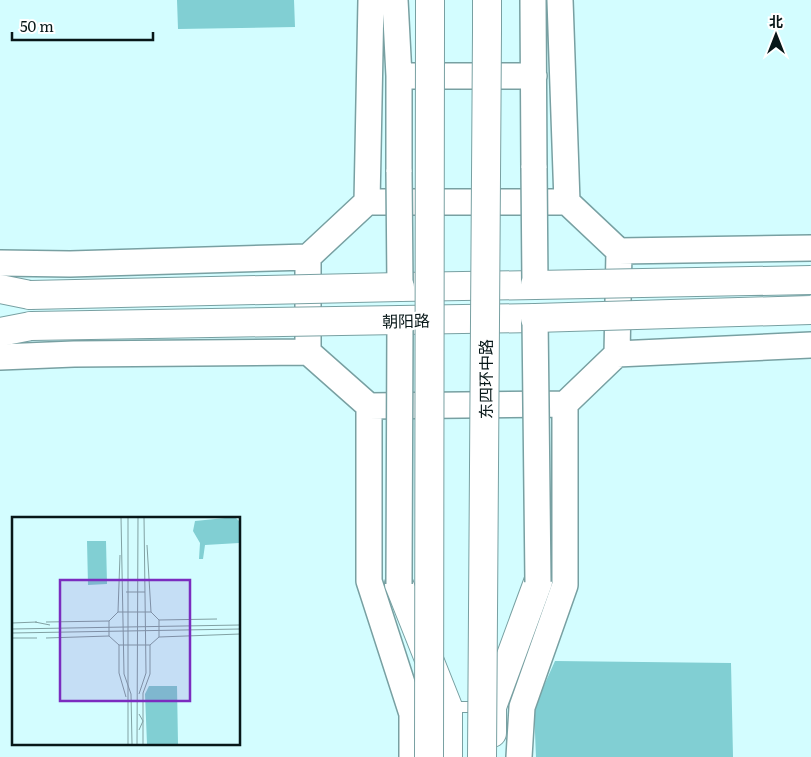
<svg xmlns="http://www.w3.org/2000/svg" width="811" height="757" viewBox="0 0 811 757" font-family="Literata,'Noto Sans SC',serif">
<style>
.green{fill:#81cfd3}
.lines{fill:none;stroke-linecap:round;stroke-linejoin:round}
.service-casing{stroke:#78a0a2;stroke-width:12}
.tertiary-casing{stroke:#78a0a2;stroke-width:28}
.secondary-casing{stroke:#78a0a2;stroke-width:30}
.trunk-casing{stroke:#78a0a2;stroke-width:30}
.service{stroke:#fff;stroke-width:10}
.tertiary{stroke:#fff;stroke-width:25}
.secondary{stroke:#fff;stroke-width:28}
.trunk{stroke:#fff;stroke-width:28}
.tertiary-bridge-casing{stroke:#78a0a2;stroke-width:28;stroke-linecap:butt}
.trunk-bridge-casing{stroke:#78a0a2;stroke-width:30;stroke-linecap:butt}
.tertiary-bridge{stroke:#fff;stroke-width:25}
.trunk-bridge{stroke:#fff;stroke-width:28}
.labels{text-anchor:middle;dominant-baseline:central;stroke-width:4.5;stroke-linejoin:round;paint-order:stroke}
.street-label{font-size:16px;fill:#071718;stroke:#fff}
.inset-road{fill:none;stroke:#81a1a3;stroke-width:1}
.view{fill:#7b2cbf;fill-opacity:0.15;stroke:#7b2cbf;stroke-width:2.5}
.inset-edge{fill:none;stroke:#071718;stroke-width:2.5}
</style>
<rect width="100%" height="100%" fill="#d3fdff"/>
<path class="green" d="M177 0H294L295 27 178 29Z
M555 661 731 663 733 757H536L534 708Z"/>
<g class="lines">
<defs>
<path id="service" d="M448 707H481"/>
<path id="tertiary" d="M395 0 399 76V172
M533 0 534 168
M560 0 567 202
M411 76H534
M367 202H567L619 251 617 354 565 404 369 406 308 352V257Z
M367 202 371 0
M619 251 811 248
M0 263 70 264 308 257
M617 354 811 345
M0 357 74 354 308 352
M369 406V581L412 714V757
M519 757 522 707 565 585V404"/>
<path id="secondary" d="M399 584 448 707V757
M492 733V707L538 582"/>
<path id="trunk" d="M430 0V28
M487 31V0
M400 287 535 285
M0 289 30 295
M400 320 535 318
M0 332 31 326"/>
</defs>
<use href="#service" class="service-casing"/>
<use href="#tertiary" class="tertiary-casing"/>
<use href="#secondary" class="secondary-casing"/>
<use href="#trunk" class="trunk-casing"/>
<use href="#service" class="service"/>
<use href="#tertiary" class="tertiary"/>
<use href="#secondary" class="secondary"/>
<use href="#trunk" class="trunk"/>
<defs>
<path id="tertiary-bridge" d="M534 168 535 285
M399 172 400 287
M535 318 538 582
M399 584 400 320"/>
<path id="trunk-bridge" d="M535 285 811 280
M30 295 400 287
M535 318 811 310
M31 326 400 320
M429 757 430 28
M482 757 487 31"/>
</defs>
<use href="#tertiary-bridge" class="tertiary-bridge-casing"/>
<use href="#trunk-bridge" class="trunk-bridge-casing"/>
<use href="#tertiary-bridge" class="tertiary-bridge"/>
<use href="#trunk-bridge" class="trunk-bridge"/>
</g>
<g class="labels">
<g class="street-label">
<text transform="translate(406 320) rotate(-1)">朝阳路</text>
<text transform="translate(485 379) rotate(-90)">东四环中路</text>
</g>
</g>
<g transform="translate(12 517)">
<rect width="228" height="228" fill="#d3fdff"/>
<path d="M223 0 227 4V26L193 28 191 42H187L188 26 181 14 183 4ZM75 24H94L95 67 76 68ZM137 169H165L166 227H135L133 177Z" fill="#81cfd3"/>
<path class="inset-road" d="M109 0 112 157M116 0V227M132 0 134 156M135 28 139 95M114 75H133M106 95H139L147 103V120L138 128H107L97 119V104ZM106 95 108 38M147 103 205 102M23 105 38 108M34 105 97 104M0 106 25 105M0 112 228 108M0 116 228 112M147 120 228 117M0 121H25M34 121 97 119M107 128V156L114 180M112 157 119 177 120 227M127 177 134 156M127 197 131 204 127 213M125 227 126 0M131 227V176L138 157V128"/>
<path class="view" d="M48 63H178V184H48Z"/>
<rect width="228" height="228" class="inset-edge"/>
</g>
<g transform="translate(776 35)" stroke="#ffffff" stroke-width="4" paint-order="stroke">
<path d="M0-4L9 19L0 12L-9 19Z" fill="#071718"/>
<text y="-8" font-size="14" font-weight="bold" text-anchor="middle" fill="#071718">北</text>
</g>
<path d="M12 32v8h141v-8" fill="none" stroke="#071718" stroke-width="2.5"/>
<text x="20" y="32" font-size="15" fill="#071718" stroke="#ffffff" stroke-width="4" paint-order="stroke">50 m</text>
</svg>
